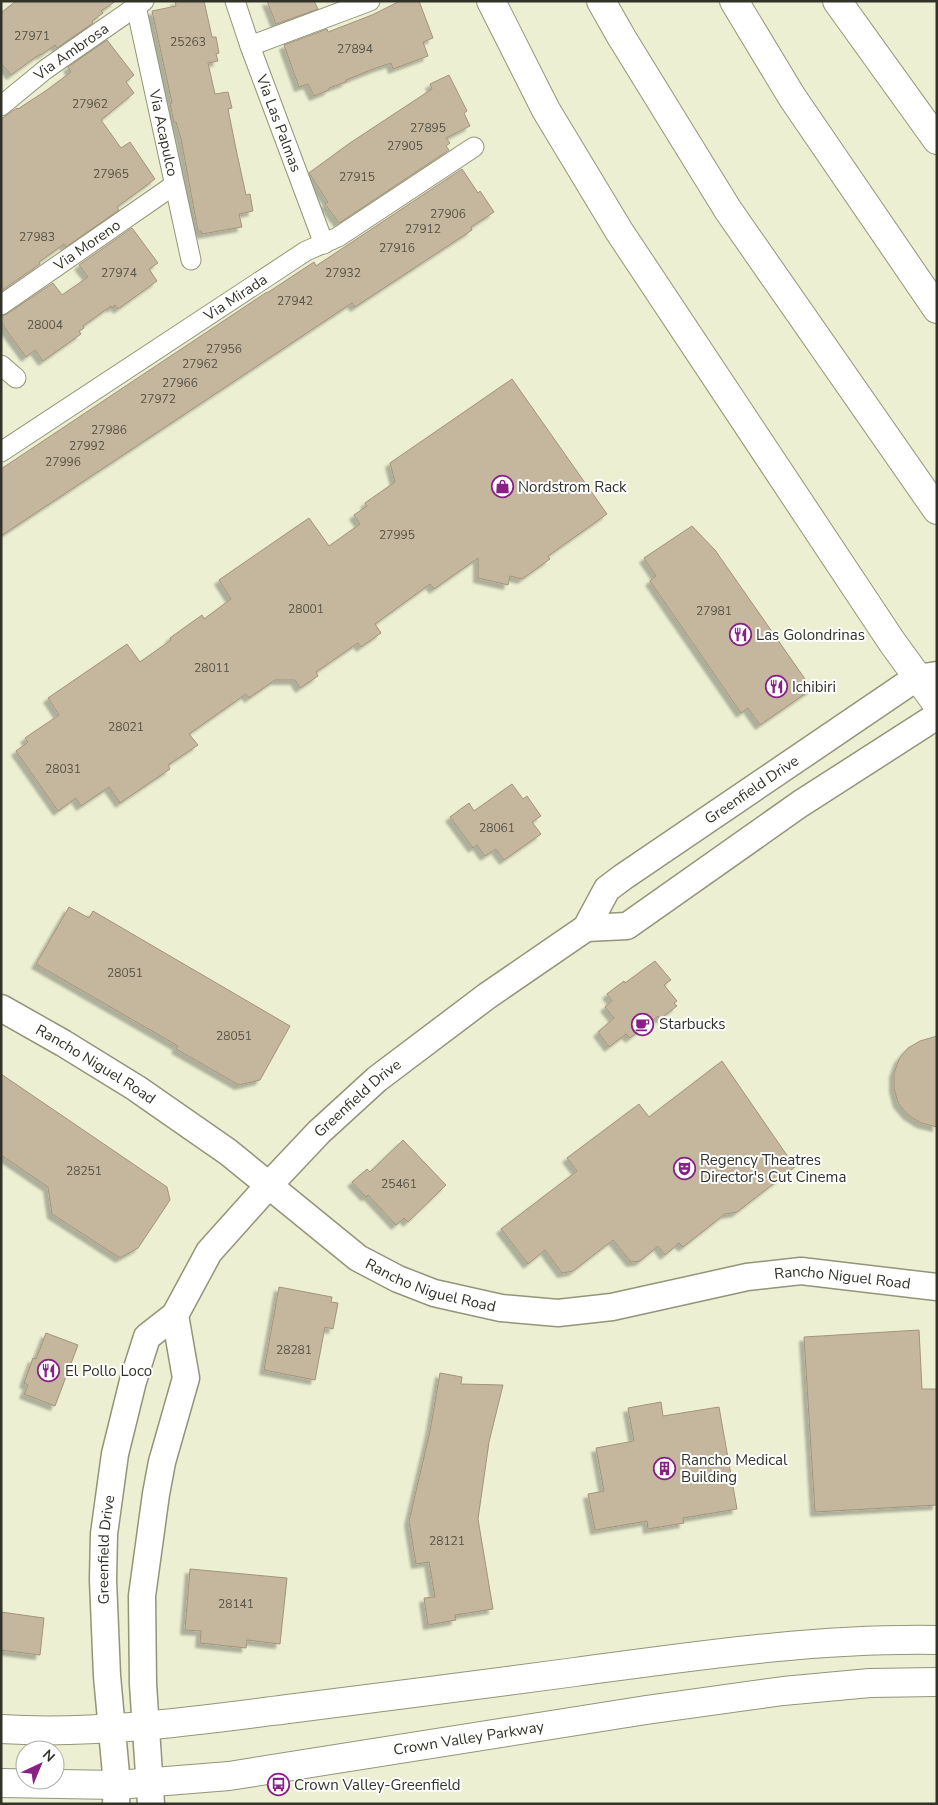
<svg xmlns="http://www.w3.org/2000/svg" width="938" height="1805" viewBox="0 0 938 1805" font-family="'Nunito Sans',sans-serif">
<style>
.building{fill:#c5b79e;stroke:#a2947c;filter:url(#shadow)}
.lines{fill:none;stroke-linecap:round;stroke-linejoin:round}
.street-casing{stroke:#939479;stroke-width:21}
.secondary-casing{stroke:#939479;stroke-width:29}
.primary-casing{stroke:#939479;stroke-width:30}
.highway-casing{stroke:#939479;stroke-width:30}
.street{stroke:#fff;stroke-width:19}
.secondary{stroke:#fff;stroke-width:26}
.primary{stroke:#fff;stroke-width:28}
.highway{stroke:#fff;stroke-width:28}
.labels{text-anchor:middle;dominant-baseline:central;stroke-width:4;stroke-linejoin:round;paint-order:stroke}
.number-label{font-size:12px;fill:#575446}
.street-label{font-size:15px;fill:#323328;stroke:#fff}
.poi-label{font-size:15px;fill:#323328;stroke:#fff;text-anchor:start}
</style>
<defs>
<filter id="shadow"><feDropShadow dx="-4.5" dy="4.5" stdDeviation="1" flood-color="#0004"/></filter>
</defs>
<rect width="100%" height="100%" fill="#edefd2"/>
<path class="building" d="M16 1H116L101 11 103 13 92 21 93 23 57 48 55 45 41 55 40 54 11 75 1 63V13Z
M175 1H204L212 37H216L219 53 216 54 218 61 208 63 215 94 228 92 232 108 228 109 236 149 246 195 250 194 253 211 239 214 242 227 202 234 201 231H198L181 139 176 122 174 123 170 103H172L152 11 176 6Z
M267 1H314L318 9 276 24Z
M400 1H419L433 38 423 42 428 56 393 69 391 63 376 68 346 80V82L329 88V90L314 96 308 84 299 87 284 45 327 29 328 32 372 15Z
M107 40 134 75 126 82 134 93 101 120 121 148 130 142 155 179 117 207 119 210 66 247 64 244 39 262 40 264 1 291V119L17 108 18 109 21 107 47 90 71 72 68 67Z
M449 75 467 111 464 113 470 126 446 138 450 143 446 146 449 150 339 223 325 204 328 202 309 173 350 143 432 89 430 84Z
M462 169 478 193 480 191 494 212 471 227 472 230 355 307 352 303 1 536V469L267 292V293L314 262 316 266Z
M132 228 158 263 149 269 157 281 118 309 115 305 112 308 111 306 83 326 84 328 79 331 81 334 43 361 35 350 26 357 7 331 1 321V316L7 314 53 283 62 295 88 277 79 265Z
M512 379 607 514 548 556 550 559 522 579 510 576 508 585 478 578V558L434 589 430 584 375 624 381 633 361 647 358 643 316 672 318 676 300 688 295 680H275L249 698 246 694 189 734 198 745 168 765 170 769 120 803 109 787 81 806 76 798 58 811 16 751 28 742 25 738 59 715 48 698 127 644 140 662 171 640 170 638 202 615 204 619 231 599 219 580 309 518 329 546 360 524 354 515 367 506 365 503 395 482 390 463Z
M692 526 715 550 812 689 760 725 748 708 741 713 650 581 656 576 644 558Z
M512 784 523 799 527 796 541 816 532 822 541 834 504 860 496 849 485 856 477 845 473 848 450 817 469 803 474 811Z
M69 907 89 918 93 911 290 1026 260 1080 239 1085 176 1049 178 1046 36 964Z
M655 961 671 980 664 985 677 1001 674 1003 677 1006 660 1019 658 1016 630 1038 626 1034 609 1047 598 1032 614 1018 605 1007 612 1001 607 994 624 981 625 983Z
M937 1036V1127L921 1123 908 1115 898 1103 894 1088V1073L899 1059 908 1048 920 1041Z
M722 1061 795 1167 737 1212 725 1214 683 1247 679 1243 665 1255 658 1246 640 1261 631 1262 613 1240 573 1271 562 1273 545 1250 528 1264 501 1229 577 1171 567 1158 639 1104 649 1117Z
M1 1074 167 1187 170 1200 138 1248 120 1258 52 1214 48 1187 1 1155Z
M403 1140 446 1185 408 1222 404 1218 396 1225 368 1195 366 1197 352 1182 367 1169 370 1172Z
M279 1287 332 1297 331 1302 338 1303 333 1329 325 1327 315 1380 264 1370Z
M919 1330 922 1389H937V1505L815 1512 804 1337Z
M46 1333 78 1345 55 1406 24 1394 28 1385 24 1383 33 1358 36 1359Z
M440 1373 462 1377 461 1384 503 1385 489 1442 478 1519 493 1609 455 1615 456 1620 428 1625 424 1598 435 1597 429 1562 416 1564 409 1521 430 1431Z
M661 1402 663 1416 719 1407 737 1509 683 1518 684 1523 648 1529 647 1521 595 1530 588 1494 604 1491 596 1448 634 1441 628 1408Z
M190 1569 287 1578 280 1644 247 1640 246 1648 200 1643 201 1631 185 1630Z
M1 1612 44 1618 40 1655 1 1650Z"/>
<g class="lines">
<defs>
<g id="street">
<path id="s1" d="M235 1 250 46 324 244"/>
<path id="s2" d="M136 6 191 260"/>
<path d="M250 46 370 1"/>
<path id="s3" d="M1 106 46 69 144 1"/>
<path id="s4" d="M1 305 174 185"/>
<path d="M1 365 16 378"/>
<path id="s5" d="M1 452 306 251 338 237 474 147"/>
</g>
<g id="secondary">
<path d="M586 928 627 926 800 804 937 716"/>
<path id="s6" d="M1 1008 63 1043 136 1088 228 1152 358 1258 398 1279 434 1293 501 1308 558 1313 612 1307 747 1277 801 1271 937 1287"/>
<path id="s7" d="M116 1804 117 1785 107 1676 103 1580 104 1534 115 1454 133 1381 147 1337 175 1315 209 1252 269 1185 319 1132 377 1079 487 996 586 928 607 889 623 877 916 678 937 675"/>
<path d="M151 1804 143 1684 142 1596 156 1494 162 1462 186 1378 175 1315"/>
</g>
<g id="primary">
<path d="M1 1729C97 1735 194 1721 288 1709 384 1697 479 1685 575 1672 695 1656 815 1638 937 1640"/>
<path id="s8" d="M1 1783 117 1785 229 1776 646 1710 783 1691 870 1683 937 1682"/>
</g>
<path id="highway" d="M491 1 546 110 619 231 892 642 937 704
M601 1 622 38 728 210 937 510
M734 1 792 97 937 309
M837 1 937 140"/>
</defs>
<use href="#street" class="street-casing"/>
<use href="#secondary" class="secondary-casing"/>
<use href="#primary" class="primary-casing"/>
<use href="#highway" class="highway-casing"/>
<use href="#street" class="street"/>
<use href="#secondary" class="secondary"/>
<use href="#primary" class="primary"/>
<use href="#highway" class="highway"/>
</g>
<defs>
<symbol id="shop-ring" viewBox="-11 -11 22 22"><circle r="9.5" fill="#fff" stroke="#882086" stroke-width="1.5"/><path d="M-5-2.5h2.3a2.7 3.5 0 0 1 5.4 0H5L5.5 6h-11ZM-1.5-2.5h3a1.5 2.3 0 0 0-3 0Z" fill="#882086"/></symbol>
<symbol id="restaurant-ring" viewBox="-11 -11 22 22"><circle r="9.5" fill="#fff" stroke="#882086" stroke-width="1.5"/><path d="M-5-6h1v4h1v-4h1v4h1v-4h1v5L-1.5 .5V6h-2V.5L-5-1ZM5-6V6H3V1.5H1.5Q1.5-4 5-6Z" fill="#882086"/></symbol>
<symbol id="cafe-ring" viewBox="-11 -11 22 22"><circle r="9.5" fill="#fff" stroke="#882086" stroke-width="1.5"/><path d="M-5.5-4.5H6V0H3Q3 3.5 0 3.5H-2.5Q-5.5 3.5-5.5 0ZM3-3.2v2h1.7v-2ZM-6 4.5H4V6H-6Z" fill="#882086"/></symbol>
<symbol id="theatre-ring" viewBox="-11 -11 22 22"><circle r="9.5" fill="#fff" stroke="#882086" stroke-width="1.5"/><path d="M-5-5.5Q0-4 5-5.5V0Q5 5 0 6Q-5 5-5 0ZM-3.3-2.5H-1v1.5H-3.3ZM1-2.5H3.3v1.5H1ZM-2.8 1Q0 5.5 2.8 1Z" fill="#882086"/></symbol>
<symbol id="building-ring" viewBox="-11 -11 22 22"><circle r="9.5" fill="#fff" stroke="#882086" stroke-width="1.5"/><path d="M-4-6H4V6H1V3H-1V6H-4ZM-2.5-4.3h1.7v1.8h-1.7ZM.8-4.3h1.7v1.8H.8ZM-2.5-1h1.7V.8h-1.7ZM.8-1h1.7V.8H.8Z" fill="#882086"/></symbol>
<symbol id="bus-ring" viewBox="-11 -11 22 22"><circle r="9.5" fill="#fff" stroke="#882086" stroke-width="1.5"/><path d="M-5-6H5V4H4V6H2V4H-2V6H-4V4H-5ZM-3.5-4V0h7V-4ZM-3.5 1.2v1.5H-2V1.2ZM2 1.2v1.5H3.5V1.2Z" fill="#882086"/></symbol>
</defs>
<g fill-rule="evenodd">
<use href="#shop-ring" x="490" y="474" width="25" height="25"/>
<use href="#restaurant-ring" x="728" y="622" width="25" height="25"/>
<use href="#restaurant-ring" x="764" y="674" width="25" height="25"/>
<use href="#cafe-ring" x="630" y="1012" width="25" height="25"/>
<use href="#theatre-ring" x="672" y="1156" width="25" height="25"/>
<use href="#restaurant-ring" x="36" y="1358" width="25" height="25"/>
<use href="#building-ring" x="652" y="1456" width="25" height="25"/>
<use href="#bus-ring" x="266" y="1772" width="25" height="25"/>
</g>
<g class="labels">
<g class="number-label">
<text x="32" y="36">27971</text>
<text x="188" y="42">25263</text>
<text x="355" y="49">27894</text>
<text x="90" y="104">27962</text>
<text x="428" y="128">27895</text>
<text x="405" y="146">27905</text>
<text x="111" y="174">27965</text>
<text x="357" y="177">27915</text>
<text x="448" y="214">27906</text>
<text x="423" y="229">27912</text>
<text x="37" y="237">27983</text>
<text x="397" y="248">27916</text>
<text x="119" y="273">27974</text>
<text x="343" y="273">27932</text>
<text x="295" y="301">27942</text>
<text x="45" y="325">28004</text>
<text x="224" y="349">27956</text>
<text x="200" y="364">27962</text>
<text x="180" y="383">27966</text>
<text x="158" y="399">27972</text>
<text x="109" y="430">27986</text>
<text x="87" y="446">27992</text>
<text x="63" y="462">27996</text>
<text x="397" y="535">27995</text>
<text x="306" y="609">28001</text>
<text x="714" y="611">27981</text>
<text x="212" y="668">28011</text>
<text x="126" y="727">28021</text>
<text x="63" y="769">28031</text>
<text x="497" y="828">28061</text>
<text x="125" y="973">28051</text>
<text x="234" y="1036">28051</text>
<text x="84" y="1171">28251</text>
<text x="399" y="1184">25461</text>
<text x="294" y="1350">28281</text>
<text x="447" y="1541">28121</text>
<text x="236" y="1604">28141</text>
</g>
<g class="street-label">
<text stroke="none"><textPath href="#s3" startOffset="89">Via Ambrosa</textPath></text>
<text stroke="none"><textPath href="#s1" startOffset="130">Via Las Palmas</textPath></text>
<text stroke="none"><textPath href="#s2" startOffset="130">Via Acapulco</textPath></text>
<text stroke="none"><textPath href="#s4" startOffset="105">Via Moreno</textPath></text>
<text stroke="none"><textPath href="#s5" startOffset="281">Via Mirada</textPath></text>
<text stroke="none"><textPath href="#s7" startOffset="1299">Greenfield Drive</textPath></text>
<text stroke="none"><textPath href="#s6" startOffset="110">Rancho Niguel Road</textPath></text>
<text stroke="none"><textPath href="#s7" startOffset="794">Greenfield Drive</textPath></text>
<text stroke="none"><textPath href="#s6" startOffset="935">Rancho Niguel Road</textPath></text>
<text stroke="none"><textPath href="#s6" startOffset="515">Rancho Niguel Road</textPath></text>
<text stroke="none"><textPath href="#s7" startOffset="255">Greenfield Drive</textPath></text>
<text stroke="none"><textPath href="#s8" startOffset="471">Crown Valley Parkway</textPath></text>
</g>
<g class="poi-label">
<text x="518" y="487">Nordstrom Rack</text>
<text x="756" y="635">Las Golondrinas</text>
<text x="792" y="687">Ichibiri</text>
<text x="659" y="1024">Starbucks</text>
<text x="700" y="1160">Regency Theatres<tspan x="700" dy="17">Director's Cut Cinema</tspan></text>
<text x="65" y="1371">El Pollo Loco</text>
<text x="681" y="1460">Rancho Medical<tspan x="681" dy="17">Building</tspan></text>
<text x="294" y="1785">Crown Valley-Greenfield</text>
</g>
</g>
<rect width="938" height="1805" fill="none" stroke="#323328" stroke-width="5"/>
<g transform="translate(40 1765) rotate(44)"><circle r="24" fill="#ffffff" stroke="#adada9"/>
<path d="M0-4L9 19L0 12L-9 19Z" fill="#882086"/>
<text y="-8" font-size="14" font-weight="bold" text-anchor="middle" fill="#323328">N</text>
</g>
</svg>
